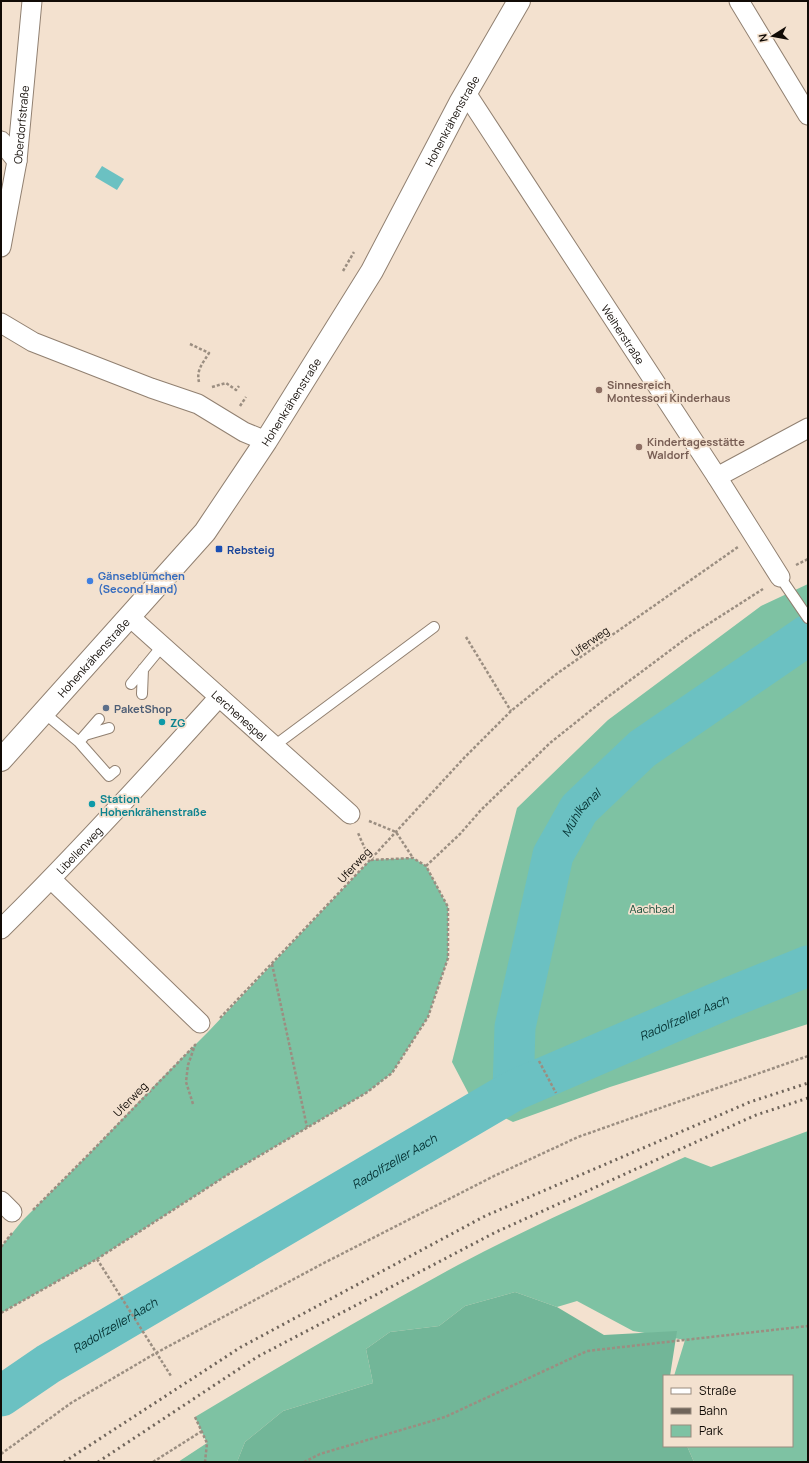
<svg xmlns="http://www.w3.org/2000/svg" width="809" height="1463" viewBox="0 0 809 1463" font-family="Manrope,sans-serif">
<style>
.green{fill:#7ec2a3}
.forest{fill:#72b698}
.water{fill:#6bc1c2}
.lines{fill:none;stroke-linecap:round;stroke-linejoin:round}
.river{stroke:#6bc1c2;stroke-width:41}
.lane-casing{stroke:#918071;stroke-width:12}
.street-casing{stroke:#918071;stroke-width:21}
.secondary-casing{stroke:#918071;stroke-width:24}
.path{stroke:#9b8e81;stroke-width:2.5;stroke-dasharray:3 2;stroke-linecap:butt}
.lane{stroke:#fff;stroke-width:10}
.street{stroke:#fff;stroke-width:19}
.secondary{stroke:#fff;stroke-width:22}
.rail{stroke:#6f645a;stroke-width:3;stroke-dasharray:2 4;stroke-linecap:butt}
.education-dot{fill:#8d6e63;stroke:#f3e1cf;stroke-width:1.5}
.transit-dot{fill:#1a4fb4;stroke:#f3e1cf;stroke-width:1.5}
.shop-dot{fill:#3f7fe0;stroke:#f3e1cf;stroke-width:1.5}
.service-dot{fill:#5c6f8a;stroke:#f3e1cf;stroke-width:1.5}
.culture-dot{fill:#0f9aa8;stroke:#f3e1cf;stroke-width:1.5}
.labels{text-anchor:middle;dominant-baseline:central;stroke-width:3.5;stroke-linejoin:round;paint-order:stroke}
.street-label{font-size:11px;fill:#110b06;stroke:#f3e1cf}
.education-label{font-size:11px;font-weight:bold;fill:#785e54;stroke:#f3e1cf;text-anchor:start}
.transit-label{font-size:11px;font-weight:bold;fill:#164399;stroke:#f3e1cf;text-anchor:start}
.shop-label{font-size:11px;font-weight:bold;fill:#366cbe;stroke:#f3e1cf;text-anchor:start}
.service-label{font-size:11px;font-weight:bold;fill:#4e5e75;stroke:#f3e1cf;text-anchor:start}
.culture-label{font-size:11px;font-weight:bold;fill:#0d838f;stroke:#f3e1cf;text-anchor:start}
.park-label{font-size:11px;fill:#114935;stroke:#f3e1cf}
.water-label{font-size:12px;font-style:italic;fill:#043031;stroke:#f3e1cf}
</style>
<rect width="100%" height="100%" fill="#f3e1cf"/>
<path class="green" d="M808 584V1024L610 1087 513 1122 473 1102 452 1062 517 808 608 720 761 606Z
M413 858 426 866 448 907V958L428 1017 392 1073 366 1093 232 1172 97 1259 1 1313V1247L22 1221 89 1154 149 1091 208 1032 370 860Z
M808 1131V1462H694L687 1446H792V1376H674L685 1340 633 1331 577 1301 557 1307 515 1292 465 1306 439 1326 390 1332 366 1349 373 1383 283 1411 245 1442 237 1462H178L207 1443 195 1417C282 1365 369 1313 458 1265 532 1226 608 1192 685 1157L711 1167Z"/>
<path class="forest" d="M515 1292 557 1307 604 1335 677 1331 670 1376H664V1446H687L694 1462H237L245 1442 283 1411 373 1383 366 1349 390 1332 439 1326 465 1306Z"/>
<path class="water" d="M102 166 124 179 117 190 95 177Z"/>
<g class="lines">
<g class="river">
<path id="s1" d="M513 1091 515 1027 553 855 579 809 642 749 808 635"/>
<path id="s2" d="M1 1396 48 1364 513 1091 726 999 808 966"/>
</g>
<defs>
<path id="lane" d="M780 577 808 618
M131 684 163 645
M142 694 143 669
M43 712 79 742 99 719
M85 735 109 728
M79 742 109 776 115 771
M274 746 434 627"/>
<g id="street">
<path d="M739 1 808 115"/>
<path id="s3" d="M466 93 717 477 780 577"/>
<path d="M1 141 17 161"/>
<path id="s4" d="M1 247 17 161 32 1"/>
<path d="M1 323 33 342 151 388 198 404 244 432 266 441"/>
<path d="M717 477 808 428"/>
<path id="s5" d="M130 617 350 814"/>
<path d="M51 879 200 1023"/>
<path id="s6" d="M1 929C77 854 148 776 219 697"/>
<path d="M1 1201 12 1212"/>
</g>
<g id="secondary">
<path id="s7" d="M1 760 205 532 266 441 372 271 460 103 519 1"/>
</g>
</defs>
<use href="#lane" class="lane-casing"/>
<use href="#street" class="street-casing"/>
<use href="#secondary" class="secondary-casing"/>
<path class="path" d="M343 271 354 252
M190 344 209 353C203 363 196 370 199 382
M212 387 226 383 236 390 239 386
M240 406 246 397
M796 565 808 559
M466 637 511 711
M369 821 396 832 413 858
M426 866 460 834 481 810 550 743 605 699 688 637 763 589
M272 964 307 1127
M220 1018 370 860 464 758 511 711 555 675 738 547
M539 1061 556 1093
M193 1104 186 1082 188 1065 195 1045
M33 1210 89 1154 196 1044
M1 1247 12 1233
M97 1259 171 1376
M1 1313 97 1259 232 1172 366 1093 392 1073 428 1017 448 958V907L426 866 413 858 370 860 358 833
M195 1417 207 1443 205 1462
M1 1454 71 1403 156 1353 322 1264 494 1176 578 1137 808 1056
M153 1462 202 1431
M304 1462 320 1454 445 1417 587 1351 808 1326"/>
<use href="#lane" class="lane"/>
<use href="#street" class="street"/>
<use href="#secondary" class="secondary"/>
<path class="rail" d="M64 1462 241 1347 485 1216 750 1102 808 1083
M98 1462 257 1357 496 1232 756 1115 808 1098"/>
</g>
<g class="education-dot">
<circle cx="599" cy="390" r="4"/>
<circle cx="639" cy="447" r="4"/>
</g>
<rect class="transit-dot" x="215" y="545" width="8" height="8" rx="2"/>
<circle class="shop-dot" cx="90" cy="581" r="4"/>
<circle class="service-dot" cx="106" cy="708" r="4"/>
<g class="culture-dot">
<circle cx="162" cy="722" r="4"/>
<circle cx="92" cy="804" r="4"/>
</g>
<g class="labels">
<g class="street-label">
<text stroke="none"><textPath href="#s7" startOffset="786">Hohenkrähenstraße</textPath></text>
<text stroke="none"><textPath href="#s4" startOffset="124">Oberdorfstraße</textPath></text>
<text stroke="none"><textPath href="#s3" startOffset="288">Weiherstraße</textPath></text>
<text stroke="none"><textPath href="#s7" startOffset="462">Hohenkrähenstraße</textPath></text>
<text transform="translate(590 641) rotate(-35)">Uferweg</text>
<text stroke="none"><textPath href="#s7" startOffset="138">Hohenkrähenstraße</textPath></text>
<text stroke="none"><textPath href="#s5" startOffset="147">Lerchenespel</textPath></text>
<text stroke="none"><textPath href="#s6" startOffset="111">Libellenweg</textPath></text>
<text transform="translate(354 865) rotate(-47)">Uferweg</text>
<text transform="translate(130 1099) rotate(-46)">Uferweg</text>
</g>
<g class="education-label">
<text x="607" y="384">Sinnesreich<tspan x="607" dy="13">Montessori Kinderhaus</tspan></text>
<text x="647" y="441">Kindertagesstätte<tspan x="647" dy="13">Waldorf</tspan></text>
</g>
<g class="transit-label">
<text x="227" y="549">Rebsteig</text>
</g>
<g class="shop-label">
<text x="98" y="575">Gänseblümchen<tspan x="98" dy="13">(Second Hand)</tspan></text>
</g>
<g class="service-label">
<text x="114" y="708">PaketShop</text>
</g>
<g class="culture-label">
<text x="170" y="722">ZG</text>
<text x="100" y="798">Station<tspan x="100" dy="13">Hohenkrähenstraße</tspan></text>
</g>
<g class="park-label">
<text x="652" y="908">Aachbad</text>
</g>
<g class="water-label">
<text stroke="none"><textPath href="#s1" startOffset="291">Mühlkanal</textPath></text>
<text stroke="none"><textPath href="#s2" startOffset="782">Radolfzeller Aach</textPath></text>
<text stroke="none"><textPath href="#s2" startOffset="458">Radolfzeller Aach</textPath></text>
<text stroke="none"><textPath href="#s2" startOffset="134">Radolfzeller Aach</textPath></text>
</g>
</g>
<rect width="809" height="1463" fill="none" stroke="#110b06" stroke-width="4"/>
<rect x="663" y="1375" width="130" height="72" fill="#f3e1cf" stroke="#998b7f"/>
<rect x="671" y="1388" width="20" height="6" fill="#ffffff" stroke="#998b7f"/>
<text x="699" y="1395" font-size="12" fill="#110b06">Straße</text>
<rect x="671" y="1408" width="20" height="6" fill="#6f645a" stroke="#998b7f"/>
<text x="699" y="1415" font-size="12" fill="#110b06">Bahn</text>
<rect x="671" y="1425" width="20" height="12" fill="#7ec2a3" stroke="#998b7f"/>
<text x="699" y="1435" font-size="12" fill="#110b06">Park</text>
<g transform="translate(773 36) rotate(259)" stroke="#f3e1cf" stroke-width="3" paint-order="stroke">
<path d="M0-3L7 15L0 10L-7 15Z" fill="#110b06"/>
<text y="-6" font-size="11" font-weight="bold" text-anchor="middle" fill="#110b06">N</text>
</g>
</svg>
